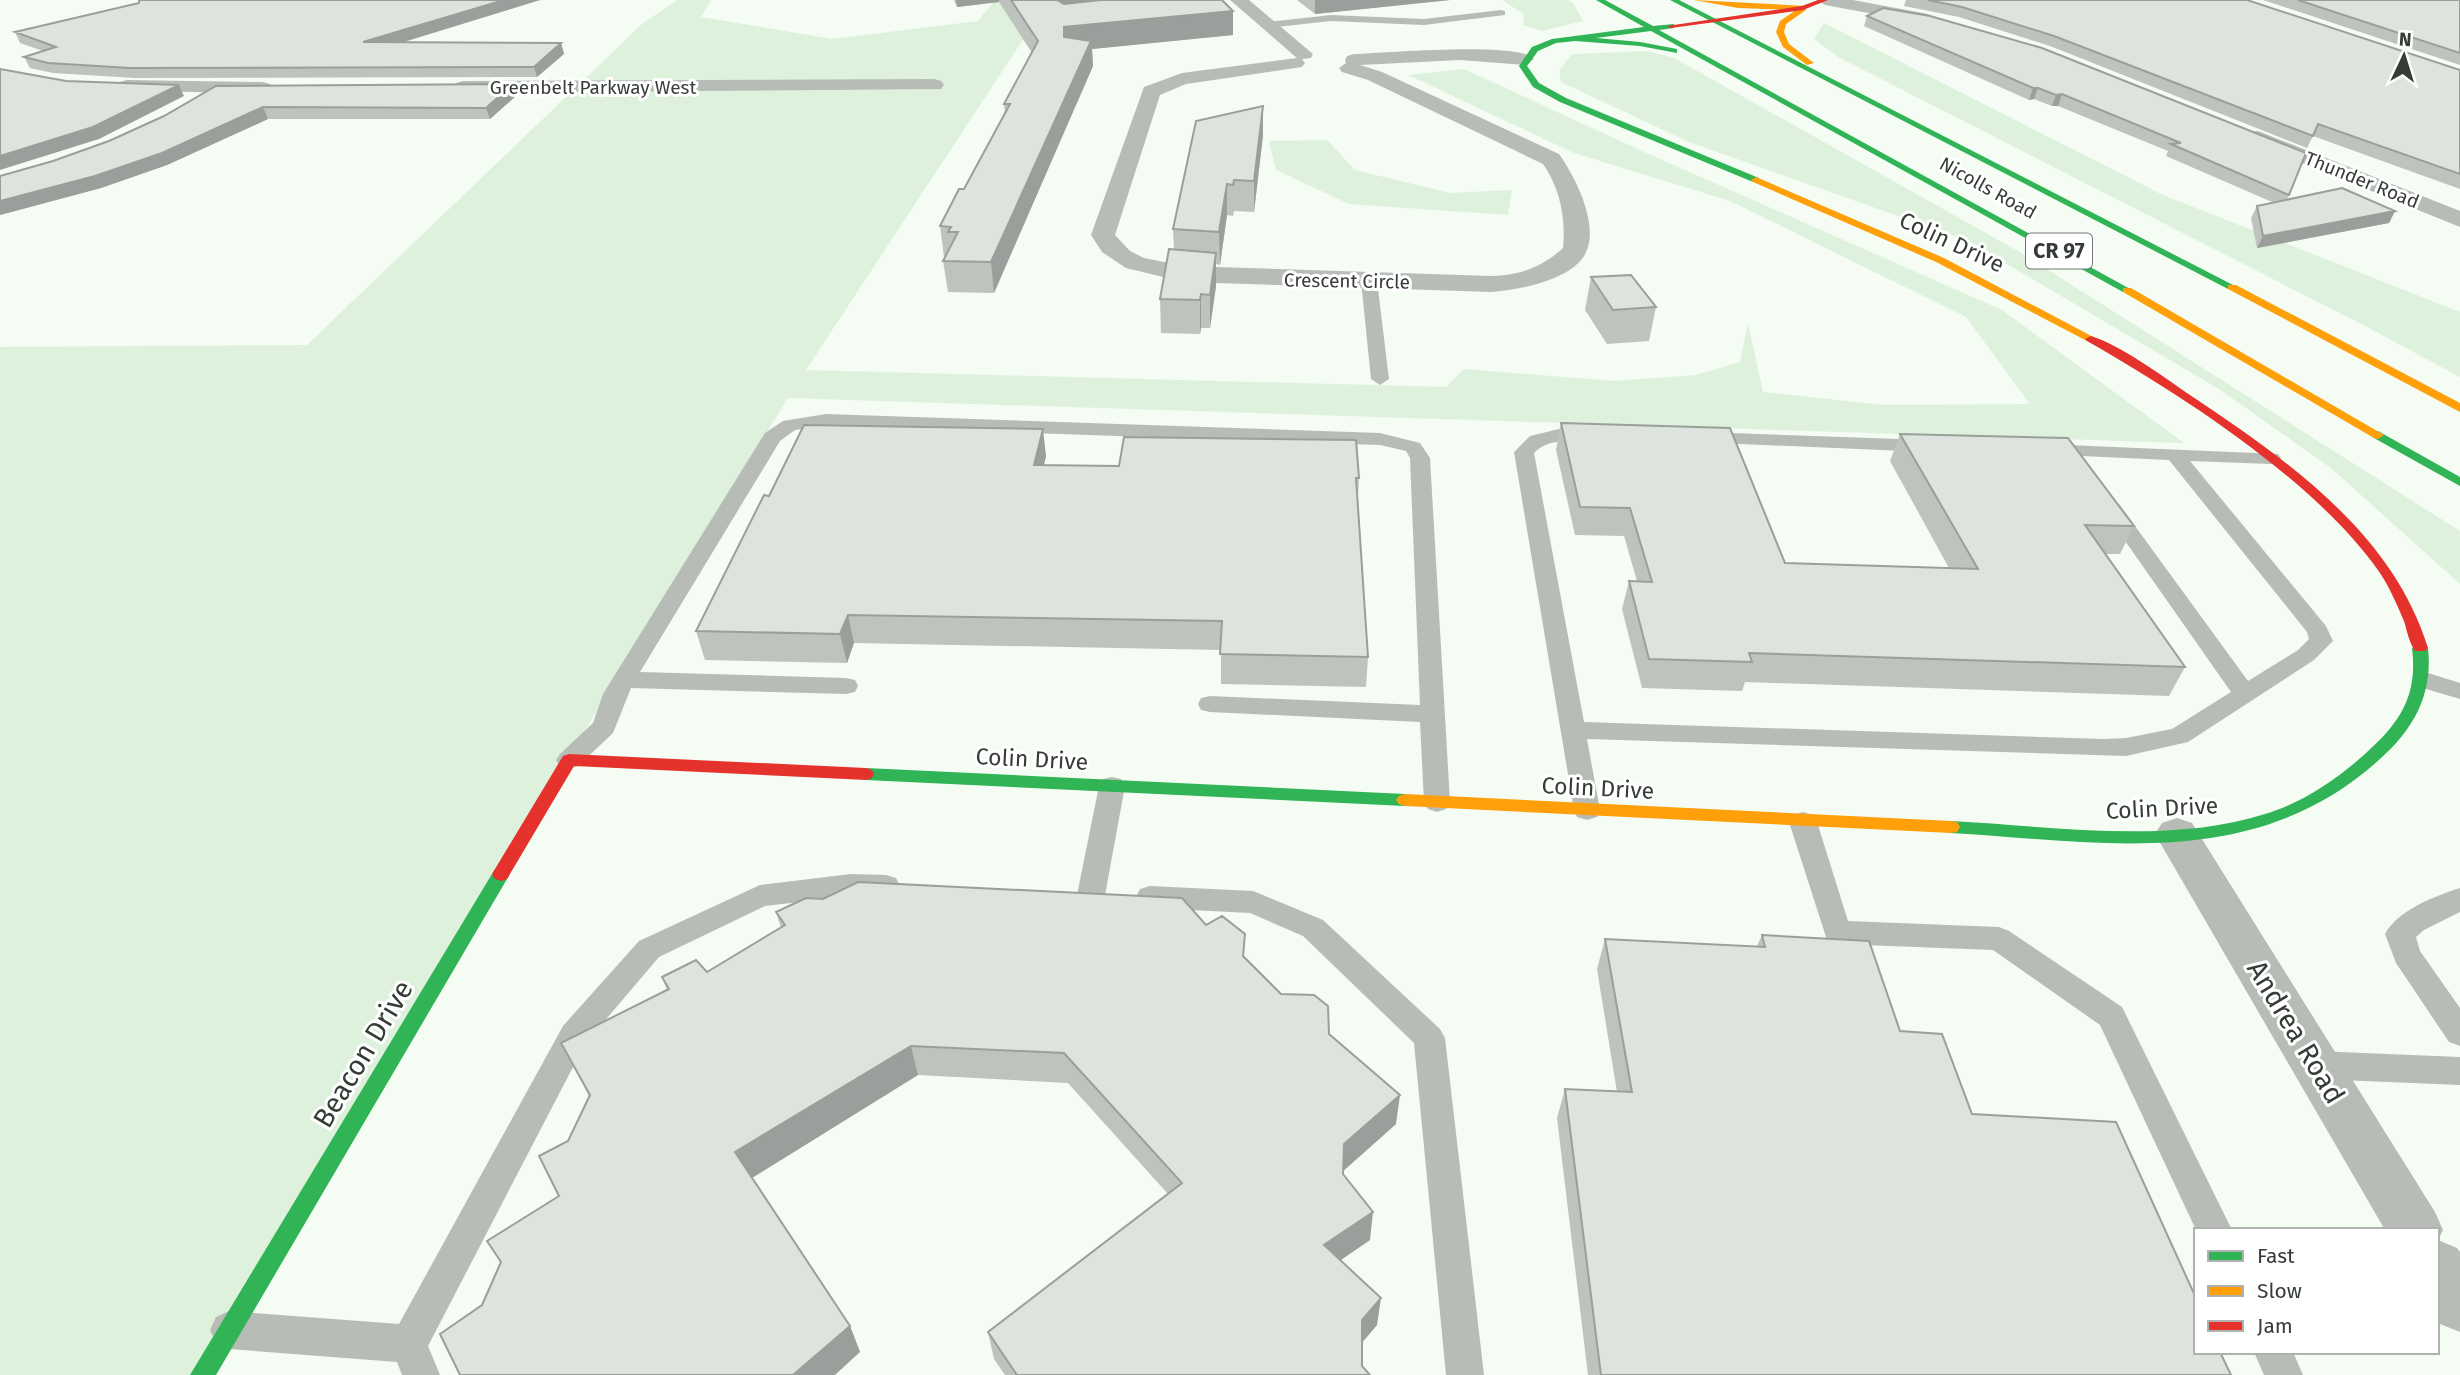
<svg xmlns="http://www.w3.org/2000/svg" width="2460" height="1375" viewBox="0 0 2460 1375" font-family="'Fira Sans',sans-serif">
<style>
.green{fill:#ddf1dd}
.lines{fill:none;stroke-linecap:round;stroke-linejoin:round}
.lane{fill:#b7bcb7;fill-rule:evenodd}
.street{fill:#b7bcb7;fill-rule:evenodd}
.fast{fill:#30b455;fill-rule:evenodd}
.slow{fill:#ff9f0a;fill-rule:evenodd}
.jam{fill:#e5322d;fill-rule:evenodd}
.wall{fill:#bec3be}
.shaded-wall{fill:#9b9f9b}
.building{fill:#dde3dd;stroke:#9b9f9b;stroke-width:2}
.labels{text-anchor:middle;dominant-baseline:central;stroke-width:6;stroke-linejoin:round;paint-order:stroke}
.far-street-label{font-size:19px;fill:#363c36;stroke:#fff}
.shield{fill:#fff;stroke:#727672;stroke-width:2}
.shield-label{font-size:21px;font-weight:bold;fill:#363c36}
.street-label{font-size:23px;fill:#363c36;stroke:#fff}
.near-street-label{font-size:28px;fill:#363c36;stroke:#fff}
</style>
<rect width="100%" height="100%" fill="#f4fcf4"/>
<path class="green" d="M677 0H711L701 17 832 39 978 21 995 0H1049L806 370 1446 387 1464 369 1613 381 1696 375 1740 362 1748 323 1763 392 1884 405 2030 404 1966 317 1730 201 1574 153 1408 75 1464 69 1642 151 2002 310 2184 443 788 398 191 1375H0V347L307 345 642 24Z
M1502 0H1568L1573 3 1583 21 1541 31 1523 25 1524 14Z
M1824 23 2163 195 2460 312V377L2367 327 1838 57 1814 39Z
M1647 51 1674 58 2018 251 2460 531V584L2331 468 2219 389 1966 240 1689 142 1561 82 1559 71 1572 54Z
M1327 140 1355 170 1450 193 1512 190 1508 215 1349 204 1276 170 1269 141Z"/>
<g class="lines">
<path class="lane" d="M1501 10 1505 11V15L1424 25 1331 21 1268 28 1262 25 1268 22 1331 15 1424 19Z
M1369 276 1377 281 1389 379 1380 385 1371 379 1361 281Z
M826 414 1380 433 1420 443 1430 458 1450 802 1446 809 1437 812 1428 809 1424 802 1420 722 1210 712 1201 710 1198 704 1201 698 1210 696 1420 705 1410 458 1406 451 1380 445 826 426 795 430 780 441 640 672 846 678 855 680 858 686 855 692 846 694 631 688 613 733 578 766 569 769 560 766 556 760 560 754 593 723 603 694 765 433 783 421Z
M1563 428 1591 429 1601 435C1587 450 1555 431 1534 453L1584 722 2103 739 2126 738 2172 729 2231 692 2102 508 2105 504H2119L2248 681 2298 650 2309 639 2307 632 2169 460 2037 454 2034 450 2037 446 2044 444 2278 454 2281 458 2278 462 2271 464 2190 461 2326 626 2333 641 2314 660 2188 742 2126 756 1587 739 1600 810 1597 817 1587 820 1577 817 1574 810 1514 452 1530 436Z
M1701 432 1927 440 1934 442 1937 446 1934 450 1927 452 1694 442 1691 438 1694 434Z
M2425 672 2460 683V699L2416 686 2413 680 2416 674Z
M1112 777 1121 779 1125 786 1105 895 1101 903 1091 906 1081 903 1077 895 1099 786 1103 779Z
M1803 812 1813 815 1817 822 1848 921 1999 927 2009 931 2122 1007 2232 1230H2196L2100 1025 1993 950 1837 944 1827 940 1789 822 1793 815Z
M851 874 886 875 896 878 900 886 896 894 886 897 851 896 765 906 659 957 585 1044 428 1346 440 1375H402L397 1362 229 1349 216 1343 210 1330 216 1317 229 1311 399 1324 563 1026 639 941 760 885Z
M1150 886 1253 891 1323 920 1440 1029 1445 1038 1484 1375H1446L1414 1043 1303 936 1250 913 1150 908 1140 905 1136 897 1140 889Z
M2460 888V912L2424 930 2416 937 2420 951 2460 1008V1046L2449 1042 2396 963 2385 934C2398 910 2435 896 2460 888Z
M2315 1051 2460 1057V1085L2315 1079 2304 1075 2299 1065 2304 1055Z
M2254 1352H2293L2303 1375H2264Z"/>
<path class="street" d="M1230 0H1249L1313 54 1311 58 1302 59 1305 63 1302 67 1186 84 1160 95 1115 235 1130 251 1144 258 1184 266 1491 276C1520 275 1541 268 1563 248 1566 219 1560 188 1543 164L1368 80 1342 72 1339 68 1346 63 1345 60 1347 56 1354 54C1382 53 1520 41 1534 59L1525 65 1460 60 1360 65 1382 72 1559 154C1575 176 1598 222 1587 250 1576 280 1518 290 1491 292L1184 282 1126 268 1102 252 1091 235 1144 87 1182 73 1297 58Z
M1816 0H1853L1928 14 1937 19 1928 24 1825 5Z
M934 79 941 81 944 85 941 89 463 93 456 91 453 87 456 83 463 81Z
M127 80 263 82 270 84 273 88 270 92 263 94 120 90 117 86 120 82Z
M2258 131 2460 211V227L2250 142 2247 137 2250 132Z
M2177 818 2192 823 2435 1212 2443 1230 2438 1240 2457 1248 2460 1252V1332L2440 1324 2437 1320V1230H2385L2155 834 2162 823Z"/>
<path class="fast" d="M1596 0H1605L1653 26 1674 24V28L1659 30 2132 290 2123 292 1651 31 1596 38 1640 42 1677 49V53L1640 46 1575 41 1556 43 1538 51 1527 66 1539 83 1566 98 1759 178V182H1753L1560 102 1533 87 1519 66 1532 47 1552 39 1644 27Z
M1670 0H1679L2237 287 2228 289Z
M2378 431 2460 477V486L2374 438 2372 435Z
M2420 643 2428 648C2433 694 2414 729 2380 759 2256 872 2104 842 1951 833L1945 832 1942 827 1945 822 1951 821C2050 826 2168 845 2265 814 2302 803 2336 780 2365 754 2400 723 2418 696 2412 648Z
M866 768 1405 794 1411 796 1414 800 1411 804 1405 806 866 780 860 778 858 774 860 770Z
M501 867 507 869 510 874 507 879 216 1375H190L495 869Z"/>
<path class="slow" d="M1694 0 1806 6V10L1786 24 1784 32 1789 44 1814 63 1807 65 1783 47 1776 32 1780 21 1796 10 1738 8Z
M1756 177 1944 258 2097 339 2087 341 1936 262 1753 182 1751 180Z
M2228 285H2236L2460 403V412L2228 289Z
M2123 288H2131L2384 435 2378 439 2374 438 2123 292Z
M1405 794 1951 821 1957 822 1960 827 1957 832 1951 833 1405 806 1399 804 1396 800 1399 796Z"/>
<path class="jam" d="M1818 0H1828L1803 10 1671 28 1667 26 1802 6Z
M2091 336C2120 345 2161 375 2187 393 2284 458 2392 531 2428 648L2425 651H2415C2409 642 2407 631 2404 621 2397 605 2390 588 2380 573 2318 483 2182 395 2087 341L2085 339Z
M569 754 866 768 872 770 874 774 872 778 866 780 574 766 507 879 501 881 495 879 492 874 495 869 563 756Z"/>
</g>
<path class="wall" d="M139 0H540L401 43H561L564 54 537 77 135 78 53 73 30 68 24 57 43 51 20 43 15 32 139 3Z
M954 0H1222L1233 11V35L1092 49 1093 66 994 293 948 292 943 261 945 257H944L940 226 964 189 1005 114 1004 104 1032 53 999 2 957 7Z
M1297 0H1450L1315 14Z
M1906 0H2247L2460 70V189L2313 136 2307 148 2050 46 1959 17 1904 6Z
M2263 0H2460V65Z
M1867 16H1930L2289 195 2287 199 2395 211 2389 223 2257 248 2251 218 2257 206 2272 202 2166 156 2168 151 2058 106H2052L2034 99 2029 100 1864 26Z
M216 86 517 95 490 119H268L167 165 101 188 0 215V176L53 161 109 141 164 116Z
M1263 106V135L1254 212 1234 211 1233 216 1227 215 1220 265 1216 264V286L1210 328H1201L1200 334 1161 333 1160 299 1174 249 1173 229Z
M1591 277 1656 307 1649 341 1607 344 1585 310Z
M1561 423 1785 563 1949 568 1890 461 1900 434 2134 526 2120 554H2106L2185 667 2169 696 1745 682 1742 691 1642 688 1622 609 1629 581H1637L1624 536 1575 535 1556 450Z
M1046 456 1044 465 1359 478 1358 497 1368 657 1366 687 1221 684V650L854 643 847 663 705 660 696 631 769 496Z
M776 912 1206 925 1245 934 1244 958 1281 994 1329 1034 1396 1124 1343 1171V1174L1370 1240 1340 1260 1377 1325 1362 1343V1366L1370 1375H1005L994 1359 988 1332 1168 1194 1068 1083 918 1075 752 1178 850 1326 860 1352 482 1305 559 1196 568 1141 589 1096 561 1043 667 990 662 977 707 972 781 928Z
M1762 935 1900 1031 1972 1114 2231 1375H1588L1557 1118 1565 1089 1617 1092 1597 969 1605 939 1757 946Z"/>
<path class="shaded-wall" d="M504 0H540L367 53 363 42Z
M956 0H999V2L957 7Z
M1055 0H1198L1065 16Z
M1315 0H1450L1315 14Z
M1233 11V35L1092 49 1093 66 994 293 991 262 1064 37V27Z
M561 43 564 54 537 77 534 67Z
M513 84 517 95 490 119 486 108Z
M179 85 184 96 99 139 0 170V156Z
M2033 88H2038L2034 99 2029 100Z
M2062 94 2058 106H2052L2056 95Z
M1263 106V135L1254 212V181Z
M263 107 268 119 167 165 101 188 0 215V201Z
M1227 184V215L1220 265 1219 232Z
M2395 211 2389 223 2257 248 2263 236Z
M1216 253V286L1210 328V295Z
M1201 294V328L1200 334V300Z
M1043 429 1046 456 1037 492 1034 465Z
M848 615 854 643 847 663 840 634Z
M911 1046 918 1075 747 1181 735 1152Z
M1400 1095 1396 1124 1341 1173 1344 1144Z
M1373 1212 1370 1240 1322 1273 1324 1245Z
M1381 1298 1377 1325 1358 1347 1362 1320Z
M850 1326 860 1352 835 1375H793Z"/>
<path class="building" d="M139 0H504L363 42 561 43 534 67 130 68 48 63 24 57 56 47 15 32 139 3Z
M1011 0H1057L1064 4 1101 0H1222L1233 11 1064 27V37L1091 41 991 262 943 261 958 232H948L951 227 940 226 959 189H964L1010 104H1004L1038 41Z
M1928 0H2247L2460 70V174L2318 124 2313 136 2054 36 1962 7Z
M2298 0H2460V53Z
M1883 8 1930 16 2042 48 2306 153 2289 195 2171 144 2181 143 2062 94 2056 95 2038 88H2033L1867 16Z
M0 69 66 81 179 85 93 127 0 156Z
M513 84 486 108 263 107 162 153 95 176 0 201V176L53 161 109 141 164 116 216 86Z
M1263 106 1254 181 1234 180 1233 185 1227 184 1219 232 1173 229 1196 121Z
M2342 188 2395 211 2263 236 2257 206Z
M1169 249 1216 253 1210 295 1201 294 1200 300 1160 299Z
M1631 275 1656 307 1613 310 1591 277Z
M1561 423 1730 428 1785 563 1978 569 1900 434 2068 438 2134 526 2085 525 2185 667 1749 653 1752 662 1649 659 1629 581 1652 582 1630 508 1580 507Z
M804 425 1043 429 1034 465 1119 466 1124 437 1356 440 1359 478H1356L1368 657 1220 654 1222 621 848 615 840 634 696 631 764 495 769 496Z
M858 882 1182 898 1206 925 1222 916 1245 934 1243 956 1281 994 1314 995 1328 1006 1329 1034 1400 1095 1344 1144 1343 1174 1373 1212 1324 1245 1381 1298 1362 1320V1366L1370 1375H1017L988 1332 1182 1183 1064 1053 911 1046 735 1152 850 1326 793 1375H460L440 1334 482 1305 501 1262 487 1241 559 1196 539 1156 568 1141 590 1095 561 1043 669 989 662 977 696 960 707 972 785 925 776 912 806 898 823 899Z
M1762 935 1869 941 1900 1031 1942 1034 1972 1114 2116 1122 2196 1298V1352H2220L2231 1375H1601L1565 1089 1632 1092 1605 939 1765 947Z"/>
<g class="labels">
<g class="far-street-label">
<text x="593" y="87">Greenbelt Parkway West</text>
<text transform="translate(2362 180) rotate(22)">Thunder Road</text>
<text transform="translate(1988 188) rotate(29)">Nicolls Road</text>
<text transform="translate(1347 281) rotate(1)">Crescent Circle</text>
</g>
<rect class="shield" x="2026" y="233.5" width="66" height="35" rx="5"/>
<g class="shield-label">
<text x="2059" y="251">CR 97</text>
</g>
<g class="street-label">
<text transform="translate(1952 242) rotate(25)">Colin Drive</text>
<text transform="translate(1032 759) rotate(3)">Colin Drive</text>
<text transform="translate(1598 788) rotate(3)">Colin Drive</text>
<text transform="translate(2162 808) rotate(-3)">Colin Drive</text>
</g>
<g class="near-street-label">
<text transform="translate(2296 1032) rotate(59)">Andrea Road</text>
<text transform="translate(363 1054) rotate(-59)">Beacon Drive</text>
</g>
</g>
<rect x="2194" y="1228" width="245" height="126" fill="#ffffff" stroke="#afb1af" stroke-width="2"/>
<rect x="2208" y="1251" width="35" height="10" fill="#30b455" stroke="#afb1af" stroke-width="2"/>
<text x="2257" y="1263" font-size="21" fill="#363c36">Fast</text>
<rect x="2208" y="1286" width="35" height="10" fill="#ff9f0a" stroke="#afb1af" stroke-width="2"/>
<text x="2257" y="1298" font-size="21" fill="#363c36">Slow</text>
<rect x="2208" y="1321" width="35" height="10" fill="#e5322d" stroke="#afb1af" stroke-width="2"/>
<text x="2257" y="1333" font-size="21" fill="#363c36">Jam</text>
<g transform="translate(2404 56) rotate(4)" stroke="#ffffff" stroke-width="5" paint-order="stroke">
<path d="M0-5L12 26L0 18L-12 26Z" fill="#363c36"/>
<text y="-10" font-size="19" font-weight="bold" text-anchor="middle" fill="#363c36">N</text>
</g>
</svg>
